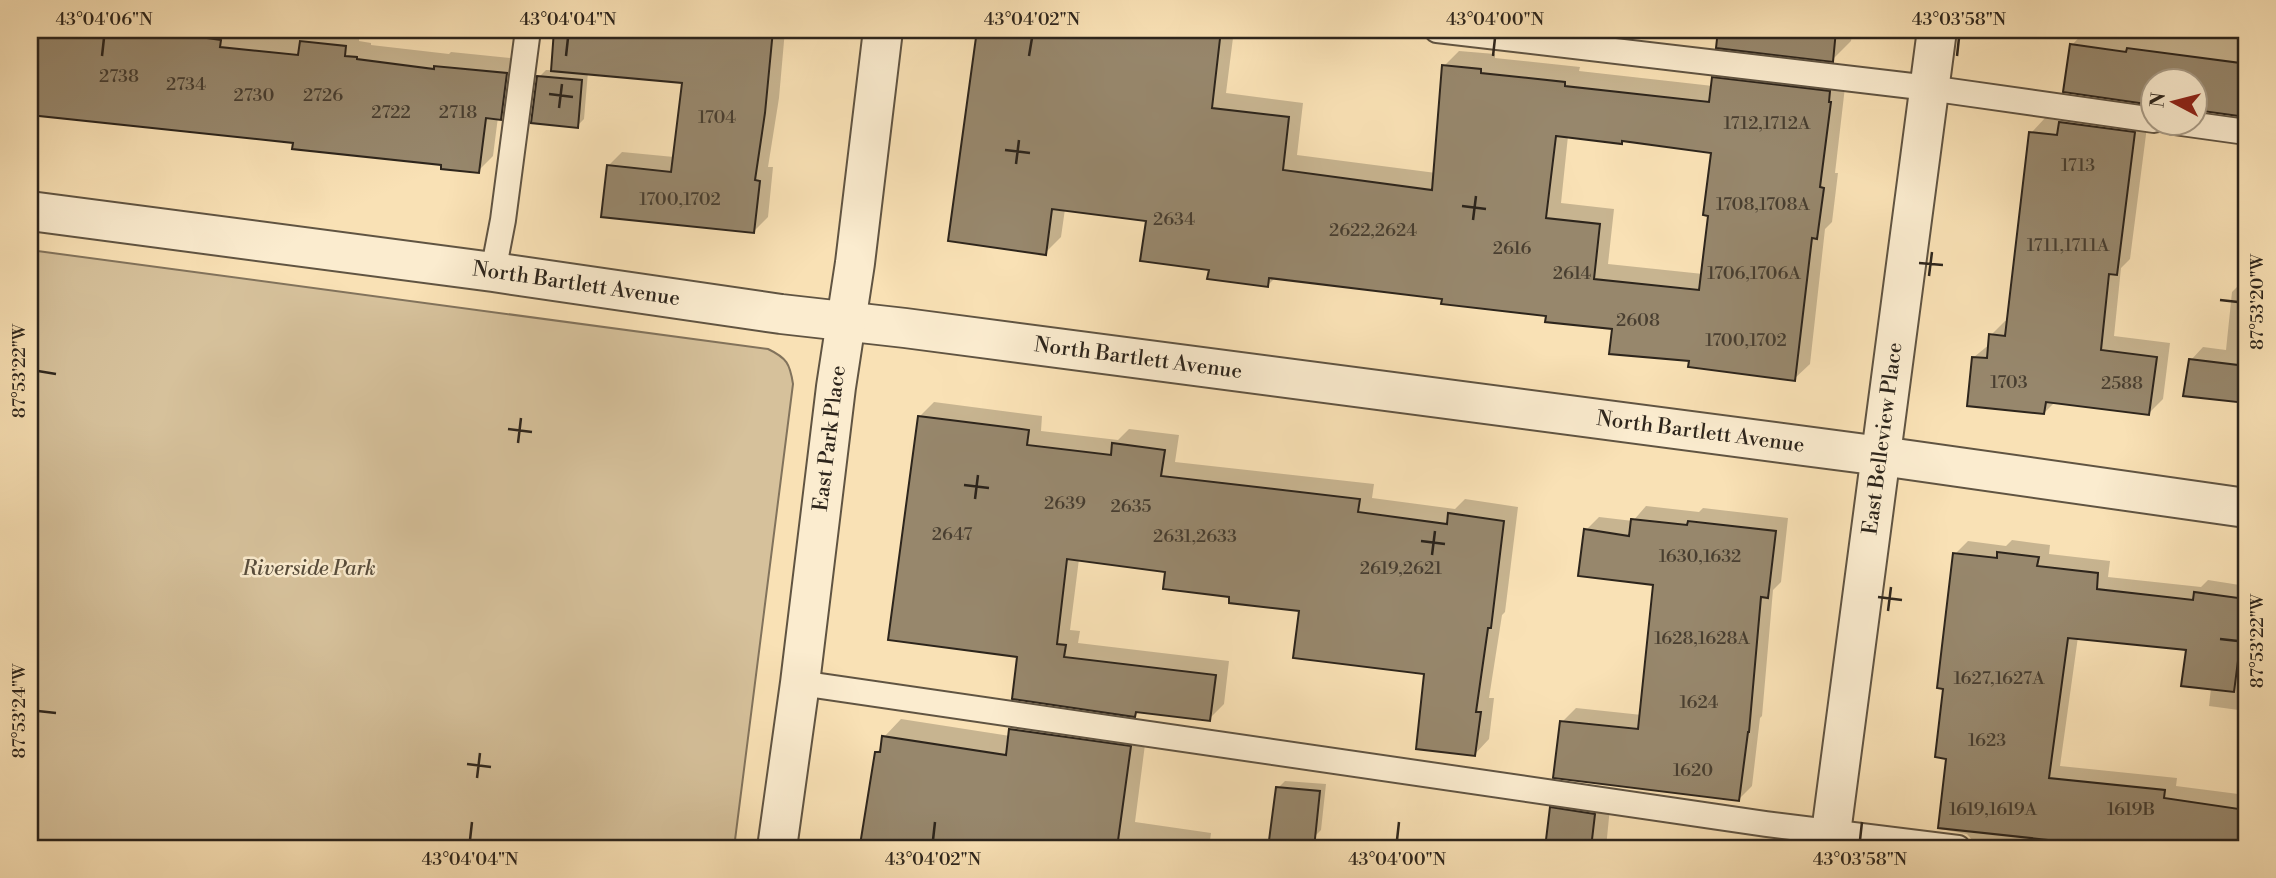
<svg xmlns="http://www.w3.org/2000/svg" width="2276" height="878" viewBox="0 0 2276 878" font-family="'Libre Bodoni',serif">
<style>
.green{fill:#d6c19b;stroke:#82735c;stroke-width:2}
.shadow{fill:#0003;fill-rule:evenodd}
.building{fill:#97876c;stroke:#2d251c;stroke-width:2;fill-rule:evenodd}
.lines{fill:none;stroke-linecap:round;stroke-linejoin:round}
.lane-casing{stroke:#605442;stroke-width:28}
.street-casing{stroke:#605442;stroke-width:42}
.lane{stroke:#fbeccf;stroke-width:24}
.street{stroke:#fbeccf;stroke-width:38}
.ticks{fill:none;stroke:#2d251c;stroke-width:2.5}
.labels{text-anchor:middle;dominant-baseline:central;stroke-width:5;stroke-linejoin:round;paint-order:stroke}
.number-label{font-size:18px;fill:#483e30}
.street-label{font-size:21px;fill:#2d251c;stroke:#fbeccf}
.park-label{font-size:21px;font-style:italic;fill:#574c3c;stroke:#fbeccf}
.neatline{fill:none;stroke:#2d251c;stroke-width:2.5}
.ticks-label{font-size:18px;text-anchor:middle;fill:#2d251c}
</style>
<rect width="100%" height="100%" fill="#f9e1b5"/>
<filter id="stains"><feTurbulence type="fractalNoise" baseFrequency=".00286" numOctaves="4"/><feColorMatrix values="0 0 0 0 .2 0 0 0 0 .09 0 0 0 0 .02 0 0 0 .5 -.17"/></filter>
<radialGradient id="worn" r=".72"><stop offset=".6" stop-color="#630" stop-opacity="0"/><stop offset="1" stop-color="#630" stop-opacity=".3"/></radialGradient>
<path class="green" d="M30 250 768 349C787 358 790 364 793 384L734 848H30Z"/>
<path class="shadow" d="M30 30H234V32L303 39 313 30H348L360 31 359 41 371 43V45L449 54 451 52 521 59 516 103 501 118 498 117 493 156 478 171 443 164 295 141 30 113Z
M556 30H785L779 98 768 167H773L768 217 754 231 608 166 622 152 674 157 684 81 588 72 584 119 577 126 539 77 546 70H552Z
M978 30H1234L1226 93 1303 103 1297 155 1436 173 1444 66 1459 51 1495 54V58L1580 67 1579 71 1713 86 1714 78 1729 63 1845 87 1835 173H1838L1832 222 1825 229 1810 364 1794 379 1691 360 1613 328 1548 315 1444 297 1276 277 1268 285 1210 269 1148 219 1065 209 1061 237 1045 253 950 240ZM1568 136 1621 142 1624 139 1713 152 1710 214 1703 274 1608 264 1614 209 1561 203Z
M1720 30H1853L1851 41 1832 60 1718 46Z
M2134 30H2246V115L2196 108V80H2154V103L2065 91 2072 45 2084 32 2133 39Z
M2075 108 2148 119 2130 259 2121 268 2114 336 2170 343 2163 399 2149 413 2055 402 2044 413 1974 357 1990 344 1991 335 2005 321H2008L2031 133 2045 118 2063 121Z
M2246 232V402L2185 395 2191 360 2203 347 2226 350 2232 292 2240 284Z
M934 402 1042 416 1041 431 1118 440 1129 429 1179 435 1175 462 1374 484 1372 498 1455 509 1465 499 1518 507 1505 612 1502 615 1489 698H1494L1489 739 1475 754 1426 673 1301 609 1231 595 1167 571 1079 559 1070 630 1080 631 1078 643 1229 661 1224 704 1209 719 1139 710 1135 715 1019 655 919 417Z
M1646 506 1699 512 1703 508 1788 518 1781 582 1773 590 1762 716 1760 718 1752 786 1739 799 1562 722 1576 708 1642 715 1655 583 1586 530 1599 517 1633 521Z
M2012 540 2050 545 2049 554 2110 561 2108 577 2201 587 2208 580 2246 586V711L2209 706 2211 688 2188 649 2078 637 2060 766 2177 778 2176 786 2246 795V848H1974L1973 841 1967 834 1940 829 1948 757 1945 687 1955 554 1968 541 2006 546Z
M1028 712 1147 729 1135 822 1211 833 1209 848H861L877 752 882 747 884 737 901 719 1010 736 1011 729Z
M1285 781 1326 784 1321 830 1314 837 1278 788Z
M1569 791 1611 797 1606 848H1547L1551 808Z"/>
<path class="building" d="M30 30H207L206 38 221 40 220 47 298 55 300 41 346 46 345 56 357 57V59L434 69V66L507 73 501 120 486 118 479 173 441 169V165L292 149 293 143 30 115Z
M554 30H773L765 113 755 180 760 181 754 233 601 217 607 165 671 172 682 83 551 71Z
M977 30H1221L1212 108 1289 117 1283 170 1432 190 1442 65 1481 69V73L1565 82V86L1709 102 1712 77 1830 91 1829 102H1831L1820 187 1824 188 1817 239 1812 238 1795 381 1688 367 1689 361 1609 354 1612 329 1545 322 1546 316 1441 304 1442 299 1269 278 1268 287 1207 279 1209 270 1140 261 1146 221 1052 209 1046 255 948 241ZM1556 136 1622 144V141L1711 153 1703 215 1708 216 1699 290 1594 279 1600 224 1546 218Z
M1718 30H1836L1833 62 1716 48Z
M2070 44 2126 52 2127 48 2240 63V68L2246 69V117L2195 110V80H2153V105L2063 92Z
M537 76 582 80 578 128 531 123Z
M2059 122 2135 132 2117 275 2109 274 2101 350 2157 357 2149 415 2046 402 2044 414 1967 406 1972 357 1987 358 1989 334 2005 336 2029 132 2057 135Z
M2189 359 2246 366V403L2183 396Z
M918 416 1029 430 1027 445 1111 455 1112 443 1165 450 1161 476 1360 499 1358 512 1447 524 1448 513 1504 521 1491 628H1488L1476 712H1481L1475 756 1416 749 1424 674 1293 658 1299 611 1229 603V597L1163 589 1165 572 1067 559 1057 644 1066 645 1064 657 1216 675 1210 721 1136 712 1135 717 1012 699 1017 657 888 640Z
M1631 519 1687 525 1688 521 1776 531 1768 598 1761 597 1749 732H1748L1739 801 1553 778 1560 721 1638 729 1653 585 1578 576 1584 529 1629 536Z
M1997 552 2039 557 2037 566 2098 573 2097 589 2193 600 2194 592 2246 599 2234 692 2181 686 2186 650 2068 638 2049 778 2165 790 2164 798 2246 810V848H2123L1938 828 1946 759 1935 757 1943 689 1937 688 1953 553 1997 558Z
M1009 729 1131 746 1117 848H884L860 845 875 752H880L882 736 1006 755Z
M1276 787 1320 791 1314 848H1268Z
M1550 807 1595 814 1591 848H1545Z"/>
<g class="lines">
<defs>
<path id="lane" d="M1437 30 1929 88 2154 120
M2174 122 2246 132
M493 272 503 220 528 30
M800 683 1766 824 1958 848"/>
<g id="street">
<path id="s1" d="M30 211 493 272 781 314 905 328 1881 456 2246 508"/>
<path id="s2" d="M777 848 800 683 836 387 855 263 883 30"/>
<path id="s3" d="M1829 848 1937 30"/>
</g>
</defs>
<use href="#lane" class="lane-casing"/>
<use href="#street" class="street-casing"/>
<use href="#lane" class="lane"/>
<use href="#street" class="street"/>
</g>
<path class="ticks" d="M102 56 104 38M566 56 568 38M1029 56 1032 38M1493 56 1495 38M1957 56 1959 38M549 94 573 97M559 108 562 84M1005 150 1030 153M1016 164 1019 140M1462 206 1486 209M1473 220 1476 196M1919 263 1943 265M1929 276 1932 252M2220 300 2238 302M38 371 56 374M508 429 532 432M518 443 521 418M964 485 989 488M975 499 978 475M1421 541 1445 544M1432 555 1435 531M1878 597 1902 600M1888 611 1891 587M2220 639 2238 641M38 711 56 713M467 764 491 767M477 778 480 753M470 840 472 822M933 840 935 822M1397 840 1399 822M1860 840 1862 822"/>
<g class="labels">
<g class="number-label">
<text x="119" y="76">2738</text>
<text x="186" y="84">2734</text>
<text x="254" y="95">2730</text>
<text x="323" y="95">2726</text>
<text x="391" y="112">2722</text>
<text x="458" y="112">2718</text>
<text x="717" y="117">1704</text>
<text x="1767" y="123">1712,1712A</text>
<text x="2078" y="165">1713</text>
<text x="680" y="199">1700,1702</text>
<text x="1763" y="204">1708,1708A</text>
<text x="1174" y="219">2634</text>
<text x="1373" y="230">2622,2624</text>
<text x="2068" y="245">1711,1711A</text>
<text x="1512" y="248">2616</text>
<text x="1572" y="273">2614</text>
<text x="1754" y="273">1706,1706A</text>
<text x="1638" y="320">2608</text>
<text x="1746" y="340">1700,1702</text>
<text x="2009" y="382">1703</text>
<text x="2122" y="383">2588</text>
<text x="1065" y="503">2639</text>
<text x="1131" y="506">2635</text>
<text x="952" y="534">2647</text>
<text x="1195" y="536">2631,2633</text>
<text x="1700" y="556">1630,1632</text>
<text x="1401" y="568">2619,2621</text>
<text x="1702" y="638">1628,1628A</text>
<text x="1999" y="678">1627,1627A</text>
<text x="1699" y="702">1624</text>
<text x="1987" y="740">1623</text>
<text x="1693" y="770">1620</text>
<text x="1993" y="809">1619,1619A</text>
<text x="2131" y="809">1619B</text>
</g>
<g class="street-label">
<text stroke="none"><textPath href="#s1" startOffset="551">North Bartlett Avenue</textPath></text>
<text stroke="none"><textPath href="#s1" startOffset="1118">North Bartlett Avenue</textPath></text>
<text stroke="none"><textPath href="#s1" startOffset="1685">North Bartlett Avenue</textPath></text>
<text stroke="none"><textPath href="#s2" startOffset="413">East Park Place</textPath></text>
<text stroke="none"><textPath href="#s3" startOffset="413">East Belleview Place</textPath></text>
</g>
<g class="park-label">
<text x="309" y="569">Riverside Park</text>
</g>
</g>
<rect width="2276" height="878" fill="none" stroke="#f9e1b5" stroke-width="77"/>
<g transform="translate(2174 102) rotate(277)"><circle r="33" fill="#fbeccf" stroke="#a99c87" stroke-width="2"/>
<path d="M0-5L12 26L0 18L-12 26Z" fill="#8f2418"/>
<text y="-10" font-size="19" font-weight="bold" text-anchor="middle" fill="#2d251c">N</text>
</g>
<rect x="38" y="38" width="2200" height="802" class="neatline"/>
<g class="ticks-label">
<text x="104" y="25">43°04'06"N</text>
<text x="568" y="25">43°04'04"N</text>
<text x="1032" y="25">43°04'02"N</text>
<text x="1495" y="25">43°04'00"N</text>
<text x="1959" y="25">43°03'58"N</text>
<text transform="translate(2257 302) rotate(-90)" y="6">87°53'20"W</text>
<text transform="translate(19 371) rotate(-90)" y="6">87°53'22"W</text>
<text transform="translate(2257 641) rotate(-90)" y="6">87°53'22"W</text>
<text transform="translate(19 711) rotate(-90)" y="6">87°53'24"W</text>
<text x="470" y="865">43°04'04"N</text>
<text x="933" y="865">43°04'02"N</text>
<text x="1397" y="865">43°04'00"N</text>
<text x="1860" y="865">43°03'58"N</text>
</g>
<rect width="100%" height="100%" filter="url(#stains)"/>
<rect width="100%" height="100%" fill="url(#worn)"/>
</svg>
